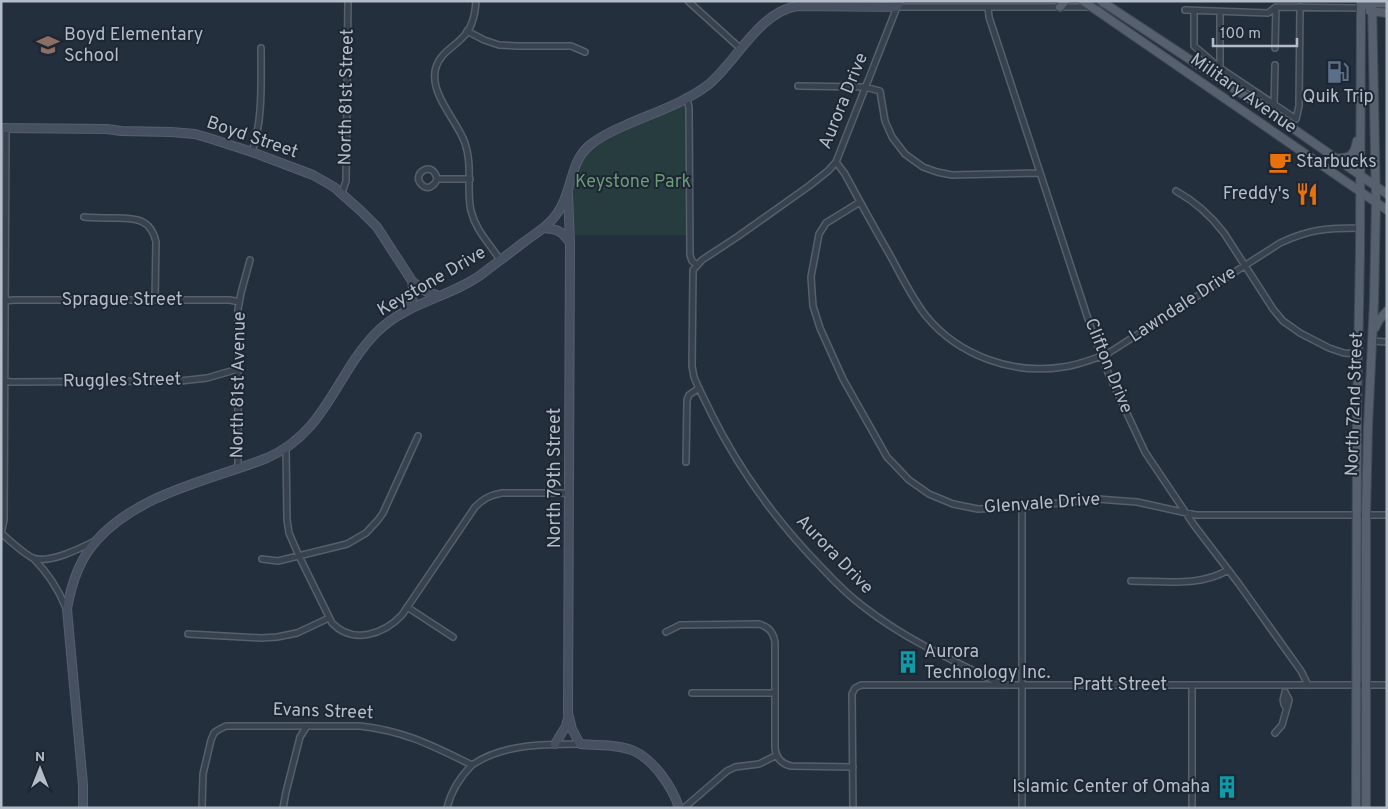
<svg xmlns="http://www.w3.org/2000/svg" width="1388" height="809" viewBox="0 0 1388 809" font-family="Overpass,sans-serif">
<style>
.green{fill:#263c3f}
.lines{fill:none;stroke-linecap:round;stroke-linejoin:round}
.street-casing{stroke:#565f6c;stroke-width:8}
.secondary-casing{stroke:#565f6c;stroke-width:10}
.primary-casing{stroke:#414a57;stroke-width:10}
.street{stroke:#38414e;stroke-width:5}
.secondary{stroke:#465061;stroke-width:8}
.primary{stroke:#56606e;stroke-width:8}
.labels{text-anchor:middle;dominant-baseline:central;stroke-width:4;stroke-linejoin:round;paint-order:stroke}
.poi-label{font-size:18px;fill:#b4bcc9;stroke:#1d2633;text-anchor:start}
.street-label{font-size:18px;fill:#b4bcc9;stroke:#1d2633}
.park-label{font-size:18px;fill:#6b9a76;stroke:#1d2633}
</style>
<rect width="100%" height="100%" fill="#242f3e"/>
<path class="green" d="M682 104 685 106 686 109V235H572V197L573 178 584 154 600 141Z"/>
<g class="lines">
<defs>
<path id="street" d="M476 1C475 16 472 29 461 39 452 48 440 54 436 67 428 93 457 120 465 143 473 166 466 189 471 211 476 231 490 244 500 260
M688 1 741 49
M988 7 989 17 1091 328 1109 375 1145 452 1194 525 1239 584 1301 671 1308 685
M1185 10 1268 13 1276 7 1361 8
M1194 11V46L1220 68 1296 119 1299 106 1300 7
M467 31 484 40 499 45 517 46H571L585 52
M1275 48 1276 7
M1220 68V12
M798 86 865 87 880 91 885 121 892 137 905 154 923 167 937 172 952 175 1040 173
M687 97 689 108 690 255 692 261 697 265
M1274 106 1275 65
M252 152C263 119 261 84 261 48
M836 162 845 174C860 202 875 229 891 257 902 277 912 298 926 316 959 356 1013 375 1063 367 1079 365 1093 359 1107 354L1280 243C1310 229 1327 228 1360 228
M437 179C435 185 428 191 422 185 410 174 433 159 437 179H470
M1176 191C1196 202 1211 216 1224 233L1273 309 1283 321 1300 333 1329 348 1344 353 1358 354
M342 193 346 181 348 1
M860 202 826 223 819 234 811 277 813 306 820 328 843 379 887 457 909 480 929 494 953 504 978 509 1022 507 1097 499 1137 502 1196 515H1387
M84 217C94 218 105 218 116 218 136 218 151 219 156 242L155 300
M5 301 14 300H230L239 302
M1372 341 1387 342
M5 381 11 382 180 381 207 378 238 369
M286 448 287 520 289 533 299 556 332 623C353 645 384 634 402 615L475 507C483 499 490 495 502 493H569
M686 462 687 400 689 395 699 388
M238 469V309L241 293 250 260
M1022 507V808
M1 533C9 540 24 554 33 558 49 564 79 549 93 542
M1 534 4 520 6 128
M33 558C48 573 58 588 66 608
M262 559 278 561 347 544 366 533 378 520 383 513 418 436
M1131 581C1163 581 1200 587 1228 570
M407 607 453 637
M666 632 680 625 759 624C769 627 773 632 775 642V748C776 758 782 764 791 766L853 767
M188 634 261 638 277 637 297 633 329 618
M1003 685C956 662 906 640 864 607 849 596 835 582 822 568 778 523 740 471 712 415 706 402 699 390 694 377L692 366 693 270 702 260 737 237 809 186 828 171 836 162 897 7H1091L1102 2
M692 693H775
M1285 693C1283 699 1282 702 1286 708
M1275 733 1282 725 1288 704 1289 700 1285 692
M202 808 203 774 211 740 214 733 218 730 226 726H360C405 731 433 746 472 765 503 744 544 744 580 744
M283 808 286 792 300 737 307 726
M447 808C451 791 460 777 472 765
M684 808 727 771 735 767 759 764 777 755
M853 808 852 694 855 688 861 685H1387
M1192 808V685"/>
<path id="secondary" d="M1 128 107 129 121 131 171 132 195 134 212 139 252 152 313 175 334 187 361 211 377 227 412 281 423 290 439 296
M568 193 570 243
M543 228C558 229 562 231 570 243L568 713 572 729 580 744C598 746 618 744 634 751 654 760 673 788 679 808
M409 308C414 299 414 291 412 281
M555 744 566 726 568 718
M83 808V785L67 609C71 585 80 558 97 540 139 493 211 480 267 458 327 432 335 374 377 332 407 302 449 298 482 274 496 263 510 253 524 242 536 233 550 225 558 212 573 191 569 162 590 145 601 136 614 130 626 125 653 113 684 103 708 85 736 62 759 12 797 6L897 7 899 1"/>
<path id="primary" d="M1083 1 1387 210
M1101 1 1268 111 1387 194
M1367 5 1372 3H1387
M1060 7 1065 1
M1370 11 1387 13
M1335 158C1350 159 1354 156 1357 141
M1375 328 1379 320 1387 311
M1356 808 1357 414 1360 252 1361 1
M1366 808V515L1368 425 1374 302 1376 203 1372 1"/>
</defs>
<use href="#street" class="street-casing"/>
<use href="#secondary" class="secondary-casing"/>
<use href="#primary" class="primary-casing"/>
<use href="#street" class="street"/>
<use href="#secondary" class="secondary"/>
<use href="#primary" class="primary"/>
</g>
<defs>
<symbol id="school-bare" viewBox="-9 -9 18 18"><path d="M0-5L7-2L0 1L-7-2ZM-4 1L0 2.5L4 1V4Q0 6-4 4Z" fill="#8d6e63" stroke="#1d2633" stroke-width="2.5" paint-order="stroke"/></symbol>
<symbol id="fuel-bare" viewBox="-9 -9 18 18"><path d="M-5.5-6h7V0h2V4h1.3V-2.5L3-4.5l.8-.8L6-3V5H2.5V1h-1V6h-7ZM-4.2-4.7v3.2H.2V-4.7Z" fill="#5c6f8a" stroke="#1d2633" stroke-width="2.5" paint-order="stroke"/></symbol>
<symbol id="cafe-bare" viewBox="-9 -9 18 18"><path d="M-5.5-4.5H6V0H3Q3 3.5 0 3.5H-2.5Q-5.5 3.5-5.5 0ZM3-3.2v2h1.7v-2ZM-6 4.5H4V6H-6Z" fill="#e8710a" stroke="#1d2633" stroke-width="2.5" paint-order="stroke"/></symbol>
<symbol id="restaurant-bare" viewBox="-9 -9 18 18"><path d="M-5-6h1v4h1v-4h1v4h1v-4h1v5L-1.5 .5V6h-2V.5L-5-1ZM5-6V6H3V1.5H1.5Q1.5-4 5-6Z" fill="#e8710a" stroke="#1d2633" stroke-width="2.5" paint-order="stroke"/></symbol>
<symbol id="building-bare" viewBox="-9 -9 18 18"><path d="M-4-6H4V6H1V3H-1V6H-4ZM-2.5-4.3h1.7v1.8h-1.7ZM.8-4.3h1.7v1.8H.8ZM-2.5-1h1.7V.8h-1.7ZM.8-1h1.7V.8H.8Z" fill="#0f9aa8" stroke="#1d2633" stroke-width="2.5" paint-order="stroke"/></symbol>
</defs>
<g fill-rule="evenodd">
<use href="#school-bare" x="32" y="29" width="32" height="32"/>
<use href="#fuel-bare" x="1322" y="56" width="32" height="32"/>
<use href="#cafe-bare" x="1264" y="146" width="32" height="32"/>
<use href="#restaurant-bare" x="1291" y="178" width="32" height="32"/>
<use href="#building-bare" x="892" y="646" width="32" height="32"/>
<use href="#building-bare" x="1211" y="771" width="32" height="32"/>
</g>
<g class="labels">
<g class="poi-label">
<text x="64" y="35">Boyd Elementary<tspan x="64" dy="21">School</tspan></text>
<text x="1338" y="97" text-anchor="middle">Quik Trip</text>
<text x="1296" y="162">Starbucks</text>
<text x="1290" y="194" text-anchor="end">Freddy's</text>
<text x="924" y="652">Aurora<tspan x="924" dy="21">Technology Inc.</tspan></text>
<text x="1210" y="787" text-anchor="end">Islamic Center of Omaha</text>
</g>
<g class="street-label">
<text transform="translate(1243 94) rotate(35)">Military Avenue</text>
<text transform="translate(347 97) rotate(-89)">North 81st Street</text>
<text transform="translate(844 101) rotate(-68)">Aurora Drive</text>
<text transform="translate(252 138) rotate(19)">Boyd Street</text>
<text transform="translate(432 282) rotate(-30)">Keystone Drive</text>
<text x="122" y="300">Sprague Street</text>
<text transform="translate(1183 305) rotate(-33)">Lawndale Drive</text>
<text transform="translate(1108 366) rotate(68)">Clifton Drive</text>
<text transform="translate(122 381) rotate(-1)">Ruggles Street</text>
<text transform="translate(239 385) rotate(-89)">North 81st Avenue</text>
<text transform="translate(1355 404) rotate(-88)">North 72nd Street</text>
<text transform="translate(555 478) rotate(-90)">North 79th Street</text>
<text transform="translate(1042 504) rotate(-4)">Glenvale Drive</text>
<text transform="translate(834 555) rotate(46)">Aurora Drive</text>
<text x="1120" y="685">Pratt Street</text>
<text transform="translate(323 712) rotate(2)">Evans Street</text>
</g>
<g class="park-label">
<text x="633" y="182">Keystone Park</text>
</g>
</g>
<rect width="1388" height="809" fill="none" stroke="#b4bcc9" stroke-width="5"/>
<g transform="translate(40 769)" stroke="#1d2633" stroke-width="4" paint-order="stroke">
<path d="M0-4L9 19L0 12L-9 19Z" fill="#b4bcc9"/>
<text y="-8" font-size="14" font-weight="bold" text-anchor="middle" fill="#b4bcc9">N</text>
</g>
<path d="M1213 38v8h84v-8" fill="none" stroke="#b4bcc9" stroke-width="2.5"/>
<text x="1220" y="38" font-size="15" fill="#b4bcc9" stroke="#1d2633" stroke-width="4" paint-order="stroke">100 m</text>
</svg>
